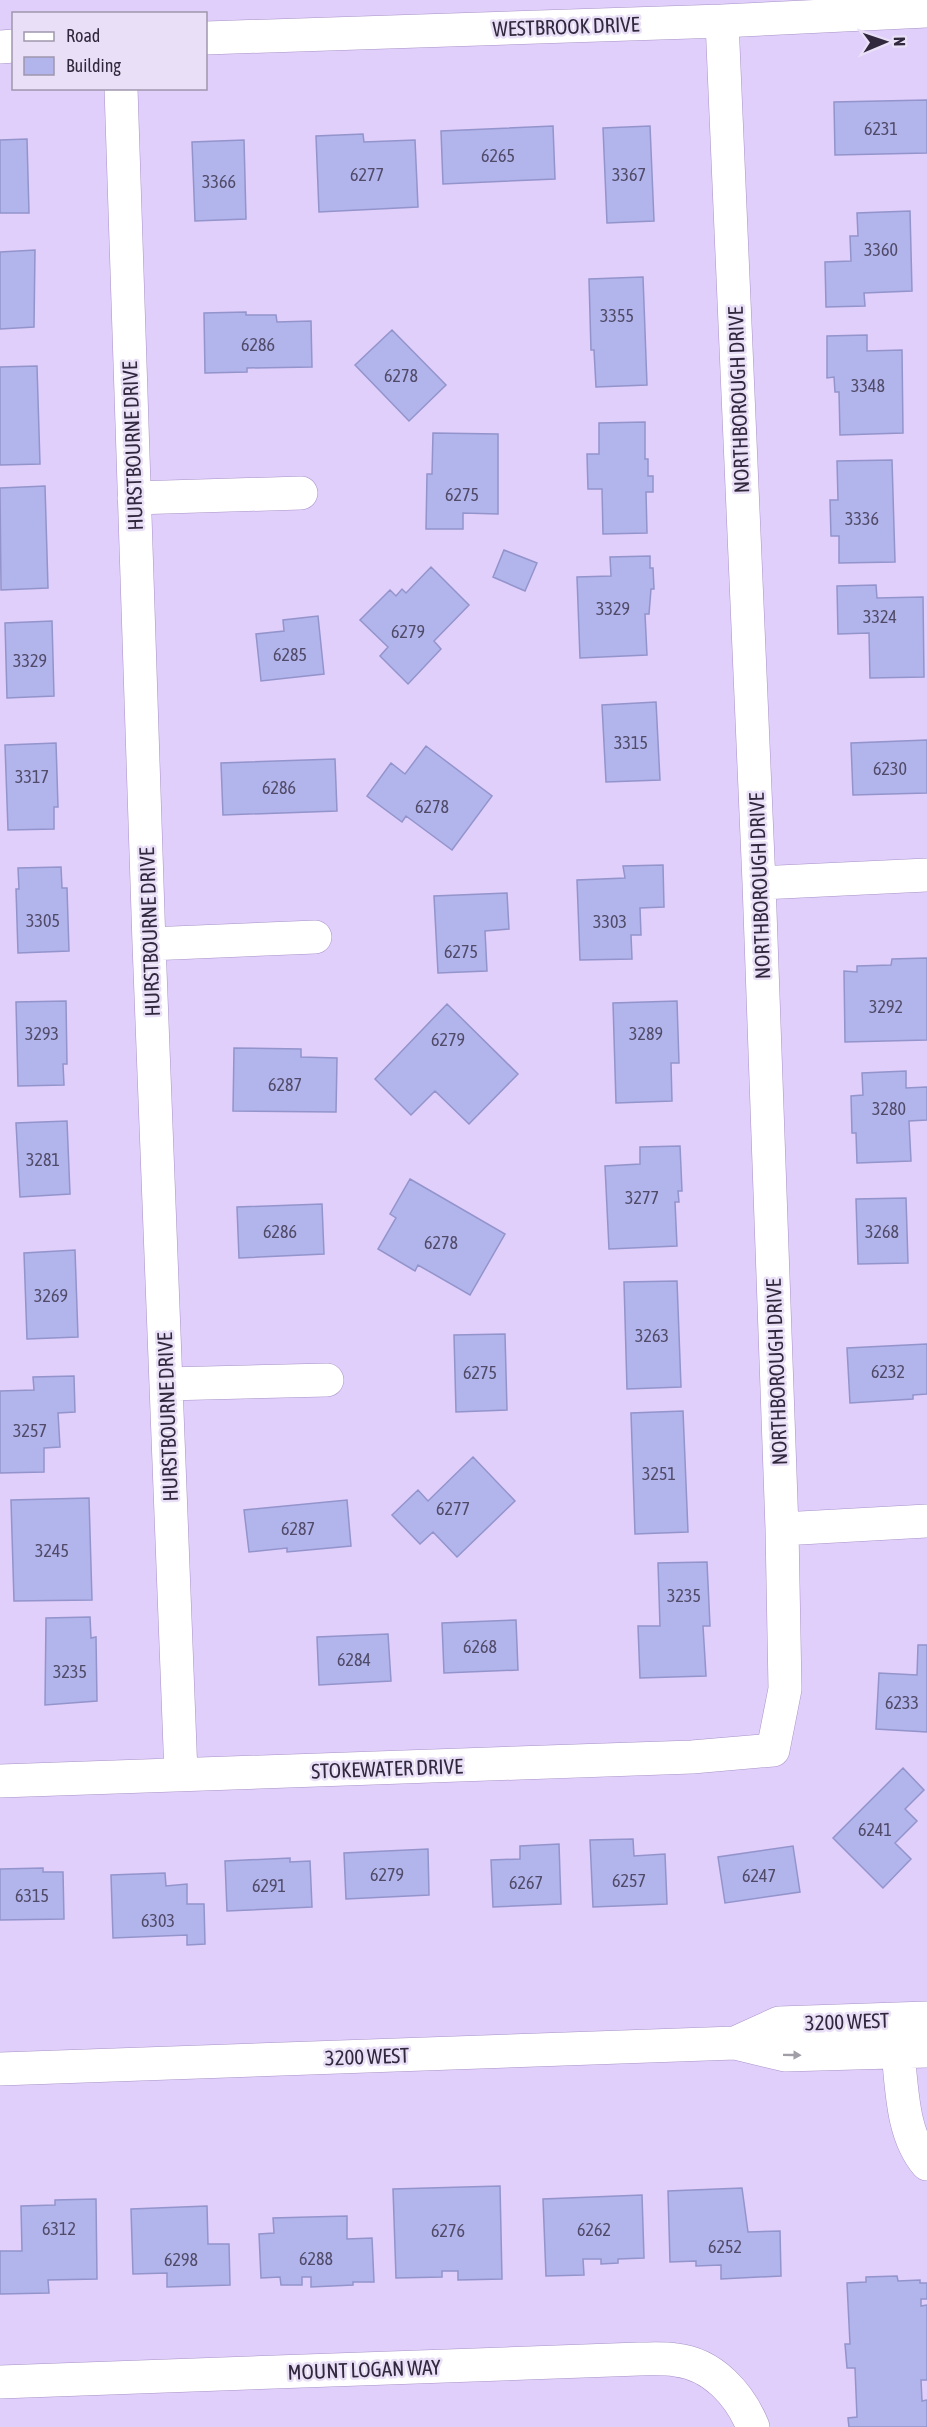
<svg xmlns="http://www.w3.org/2000/svg" width="927" height="2427" viewBox="0 0 927 2427" font-family="'Asap Condensed',sans-serif">
<style>
.building{fill:#b2b4ec;stroke:#9394cb;stroke-width:1.5}
.lines{fill:none;stroke-linecap:round;stroke-linejoin:round}
.minor-casing{stroke:#a892c7;stroke-width:34}
.minor{stroke:#fff;stroke-width:33}
.oneway{fill:#a29ea8}
.labels{text-anchor:middle;dominant-baseline:central;stroke-width:5;stroke-linejoin:round;paint-order:stroke}
.number-label{font-size:18px;fill:#514b69}
.street-label{font-size:21px;fill:#31283d;stroke:#e9e0f7}
</style>
<rect width="100%" height="100%" fill="#e0cefb"/>
<path class="building" d="M927 100V153L835 155 834 102Z
M553 126 555 179 443 184 441 131Z
M650 126 654 221 607 223 603 128Z
M363 134 364 142 415 140 418 207 319 212 316 136Z
M27 139 29 213H0V140Z
M244 140 246 219 195 221 192 142Z
M910 211 912 291 864 293 865 306 826 307 825 262 851 261 850 236H858L857 213Z
M35 250 34 327 0 329V252Z
M643 277 647 385 596 387 594 350H591L589 279Z
M246 312V315H276L277 322 311 321 312 367 247 368V372L205 373 204 313Z
M392 330 446 385 409 421 355 365Z
M867 335V351L902 350 903 433 840 435 839 392H835L834 377 827 378V336Z
M37 366 40 464 0 465V367Z
M645 422V459H648V476H653V492H646L647 533 603 534 602 489H588L587 454H599V423Z
M433 433 498 434V514L463 513V529H426L427 474H432Z
M892 460 895 562 839 563V536H831L830 500H838L837 461Z
M45 486 48 588 1 590 0 488Z
M504 550 537 563 525 591 493 577Z
M650 556V568H653L654 589H651L649 614H645L647 655 580 658 577 577 611 576 610 557Z
M431 567 469 605 434 641 441 649 408 684 380 656 388 647 360 620 390 590 396 596 402 589 406 593Z
M876 585 877 598 923 597 924 677 870 678 869 633 838 634 837 586Z
M318 616 324 674 261 681 256 634 284 631 283 620Z
M52 621 54 696 7 698 5 623Z
M656 702 660 780 606 782 602 705Z
M927 740V793L853 795 851 743Z
M56 743 58 807H54V829L8 830 5 745Z
M426 746 492 796 452 850 406 816 402 822 367 796 391 763 405 774Z
M335 759 337 811 223 815 221 763Z
M663 865 664 907 640 908 641 935H631L632 959 580 960 577 880 625 878 623 866Z
M61 867 62 888H67L69 951 18 953 16 889H19L18 868Z
M507 893 509 929 485 931 487 971 438 973 434 896Z
M927 958V1040L845 1042 844 971 857 972V966L891 965 892 959Z
M66 1001 67 1064H63L64 1085 18 1086 16 1002Z
M677 1001 679 1063H671L672 1101 616 1103 613 1003Z
M447 1004 518 1074 469 1124 435 1091 411 1115 375 1079Z
M234 1048 301 1049V1057L337 1058 336 1112 233 1111Z
M906 1071V1088L927 1087V1120L909 1121 911 1161 857 1163 856 1133H852L851 1096 863 1095 862 1073Z
M67 1121 70 1194 20 1197 16 1123Z
M680 1146 682 1191H678L679 1202H675L677 1246 609 1249 605 1166 640 1164V1147Z
M410 1179 505 1234 470 1295 418 1265 415 1271 378 1249 396 1218 390 1214Z
M906 1198 908 1263 858 1264 856 1199Z
M322 1204 324 1254 239 1258 237 1207Z
M75 1250 78 1337 27 1339 24 1253Z
M677 1281 681 1387 627 1389 624 1282Z
M505 1334 507 1410 456 1412 454 1335Z
M927 1344V1394L913 1395V1399L850 1403 847 1348Z
M74 1376 75 1412 58 1413 60 1447 44 1448V1472L0 1473V1391L34 1390 33 1377Z
M683 1411 688 1532 635 1534 631 1413Z
M473 1457 515 1501 457 1557 433 1532 420 1544 392 1515 418 1490 428 1501Z
M89 1498 92 1600 14 1601 11 1500Z
M347 1500 351 1546 287 1552V1548L249 1552 244 1510Z
M707 1562 710 1626H703L706 1676 640 1678 638 1626H660L658 1563Z
M90 1617 91 1638 96 1637 97 1701 45 1705 46 1618Z
M516 1620 518 1670 444 1673 442 1623Z
M388 1634 391 1681 319 1685 317 1637Z
M918 1645H927V1732L876 1729 879 1673 917 1675Z
M903 1768 924 1790 905 1809 917 1821 895 1843 911 1859 883 1888 833 1838Z
M633 1839 634 1856 665 1854 667 1904 593 1907 590 1840Z
M559 1844 561 1904 493 1907 491 1860 520 1859V1846Z
M793 1846 800 1892 725 1903 718 1857Z
M428 1849 429 1895 346 1899 344 1853Z
M290 1858V1862L310 1861 312 1907 227 1911 225 1861Z
M43 1868V1872H63L64 1919 0 1920V1869Z
M165 1873 166 1886 187 1884V1904H204L205 1944 187 1945V1935L113 1938 111 1875Z
M500 2186 502 2279 458 2280V2271H442V2277L396 2278 393 2189Z
M742 2188 748 2232 780 2231 781 2276 721 2279V2265L696 2266V2261L670 2262 668 2191Z
M642 2195 644 2258 618 2259V2263L601 2264V2259H583L584 2275 546 2276 543 2199Z
M96 2199 97 2279 48 2280 49 2293 0 2294V2251H22L21 2206 55 2205V2200Z
M207 2206 208 2244H229L230 2285 167 2287V2273L133 2274 131 2209Z
M347 2216V2239L372 2238 374 2282H353V2285L311 2287V2277H302V2285H281L280 2277 261 2278 259 2234 274 2233 273 2218Z
M897 2276 898 2281 920 2280V2283H927V2299H921V2306L927 2305V2380H921L922 2401 927 2400V2427H849L848 2418 857 2417 855 2368H847L845 2344H850L847 2283 866 2282V2277Z"/>
<g class="lines">
<defs>
<path id="minor" d="M206 38 722 21 927 11
M0 47 14 46
M121 88 149 944 181 1774
M134 498 301 493
M759 883 927 875
M149 944 315 937
M166 1384 327 1380
M782 1529 927 1521
M0 1781 692 1757 773 1750 785 1689 782 1529 759 883 722 21
M735 2043 779 2023 927 2018
M898 2052C902 2089 902 2135 927 2164
M0 2069 735 2043 785 2055 927 2051
M0 2382 639 2359C651 2359 664 2358 676 2360 713 2364 740 2395 753 2427"/>
</defs>
<use href="#minor" class="minor-casing"/>
<use href="#minor" class="minor"/>
</g>
<defs><path id="oneway-solid" d="M-6-.8H1V-3.2L6.5 0L1 3.2V.8H-6Z" transform="scale(1.5)"/></defs>
<use class="oneway" href="#oneway-solid" transform="translate(792 2055) rotate(1)"/>
<g class="labels">
<g class="number-label">
<text x="881" y="128">6231</text>
<text x="498" y="155">6265</text>
<text x="367" y="174">6277</text>
<text x="629" y="174">3367</text>
<text x="219" y="181">3366</text>
<text x="881" y="249">3360</text>
<text x="617" y="315">3355</text>
<text x="258" y="344">6286</text>
<text x="401" y="375">6278</text>
<text x="868" y="385">3348</text>
<text x="462" y="494">6275</text>
<text x="862" y="518">3336</text>
<text x="613" y="608">3329</text>
<text x="880" y="616">3324</text>
<text x="408" y="631">6279</text>
<text x="290" y="654">6285</text>
<text x="30" y="660">3329</text>
<text x="631" y="742">3315</text>
<text x="890" y="768">6230</text>
<text x="32" y="776">3317</text>
<text x="279" y="787">6286</text>
<text x="432" y="806">6278</text>
<text x="43" y="920">3305</text>
<text x="610" y="921">3303</text>
<text x="461" y="951">6275</text>
<text x="886" y="1006">3292</text>
<text x="42" y="1033">3293</text>
<text x="646" y="1033">3289</text>
<text x="448" y="1039">6279</text>
<text x="285" y="1084">6287</text>
<text x="889" y="1108">3280</text>
<text x="43" y="1159">3281</text>
<text x="642" y="1197">3277</text>
<text x="280" y="1231">6286</text>
<text x="882" y="1231">3268</text>
<text x="441" y="1242">6278</text>
<text x="51" y="1295">3269</text>
<text x="652" y="1335">3263</text>
<text x="888" y="1371">6232</text>
<text x="480" y="1372">6275</text>
<text x="30" y="1430">3257</text>
<text x="659" y="1473">3251</text>
<text x="453" y="1508">6277</text>
<text x="298" y="1528">6287</text>
<text x="52" y="1550">3245</text>
<text x="684" y="1595">3235</text>
<text x="480" y="1646">6268</text>
<text x="354" y="1659">6284</text>
<text x="70" y="1671">3235</text>
<text x="902" y="1702">6233</text>
<text x="875" y="1829">6241</text>
<text x="387" y="1874">6279</text>
<text x="759" y="1875">6247</text>
<text x="629" y="1880">6257</text>
<text x="526" y="1882">6267</text>
<text x="269" y="1885">6291</text>
<text x="32" y="1895">6315</text>
<text x="158" y="1920">6303</text>
<text x="59" y="2228">6312</text>
<text x="594" y="2229">6262</text>
<text x="448" y="2230">6276</text>
<text x="725" y="2246">6252</text>
<text x="316" y="2258">6288</text>
<text x="181" y="2259">6298</text>
</g>
<g class="street-label">
<text transform="translate(566 26) rotate(-2)">WESTBROOK DRIVE</text>
<text transform="translate(738 400) rotate(-92)">NORTHBOROUGH DRIVE</text>
<text transform="translate(132 446) rotate(-92)">HURSTBOURNE DRIVE</text>
<text transform="translate(759 886) rotate(-92)">NORTHBOROUGH DRIVE</text>
<text transform="translate(149 932) rotate(-92)">HURSTBOURNE DRIVE</text>
<text transform="translate(776 1372) rotate(-92)">NORTHBOROUGH DRIVE</text>
<text transform="translate(167 1417) rotate(-92)">HURSTBOURNE DRIVE</text>
<text transform="translate(387 1768) rotate(-2)">STOKEWATER DRIVE</text>
<text transform="translate(847 2021) rotate(-2)">3200 WEST</text>
<text transform="translate(367 2056) rotate(-2)">3200 WEST</text>
<text transform="translate(364 2369) rotate(-2)">MOUNT LOGAN WAY</text>
</g>
</g>
<rect x="12" y="12" width="195" height="78" fill="#e9e0f7" stroke="#9f96ad" stroke-width="1.5"/>
<rect x="24" y="32" width="30" height="9" fill="#ffffff" stroke="#9f96ad" stroke-width="1.5"/>
<text x="66" y="42" font-size="18" fill="#31283d">Road</text>
<rect x="24" y="57" width="30" height="18" fill="#b2b4ec" stroke="#9f96ad" stroke-width="1.5"/>
<text x="66" y="72" font-size="18" fill="#31283d">Building</text>
<g transform="translate(885 42) rotate(88)" stroke="#e9e0f7" stroke-width="4.5" paint-order="stroke">
<path d="M0-4.5L10 22L0 15L-10 22Z" fill="#31283d"/>
<text y="-9" font-size="16" font-weight="bold" text-anchor="middle" fill="#31283d">N</text>
</g>
</svg>
